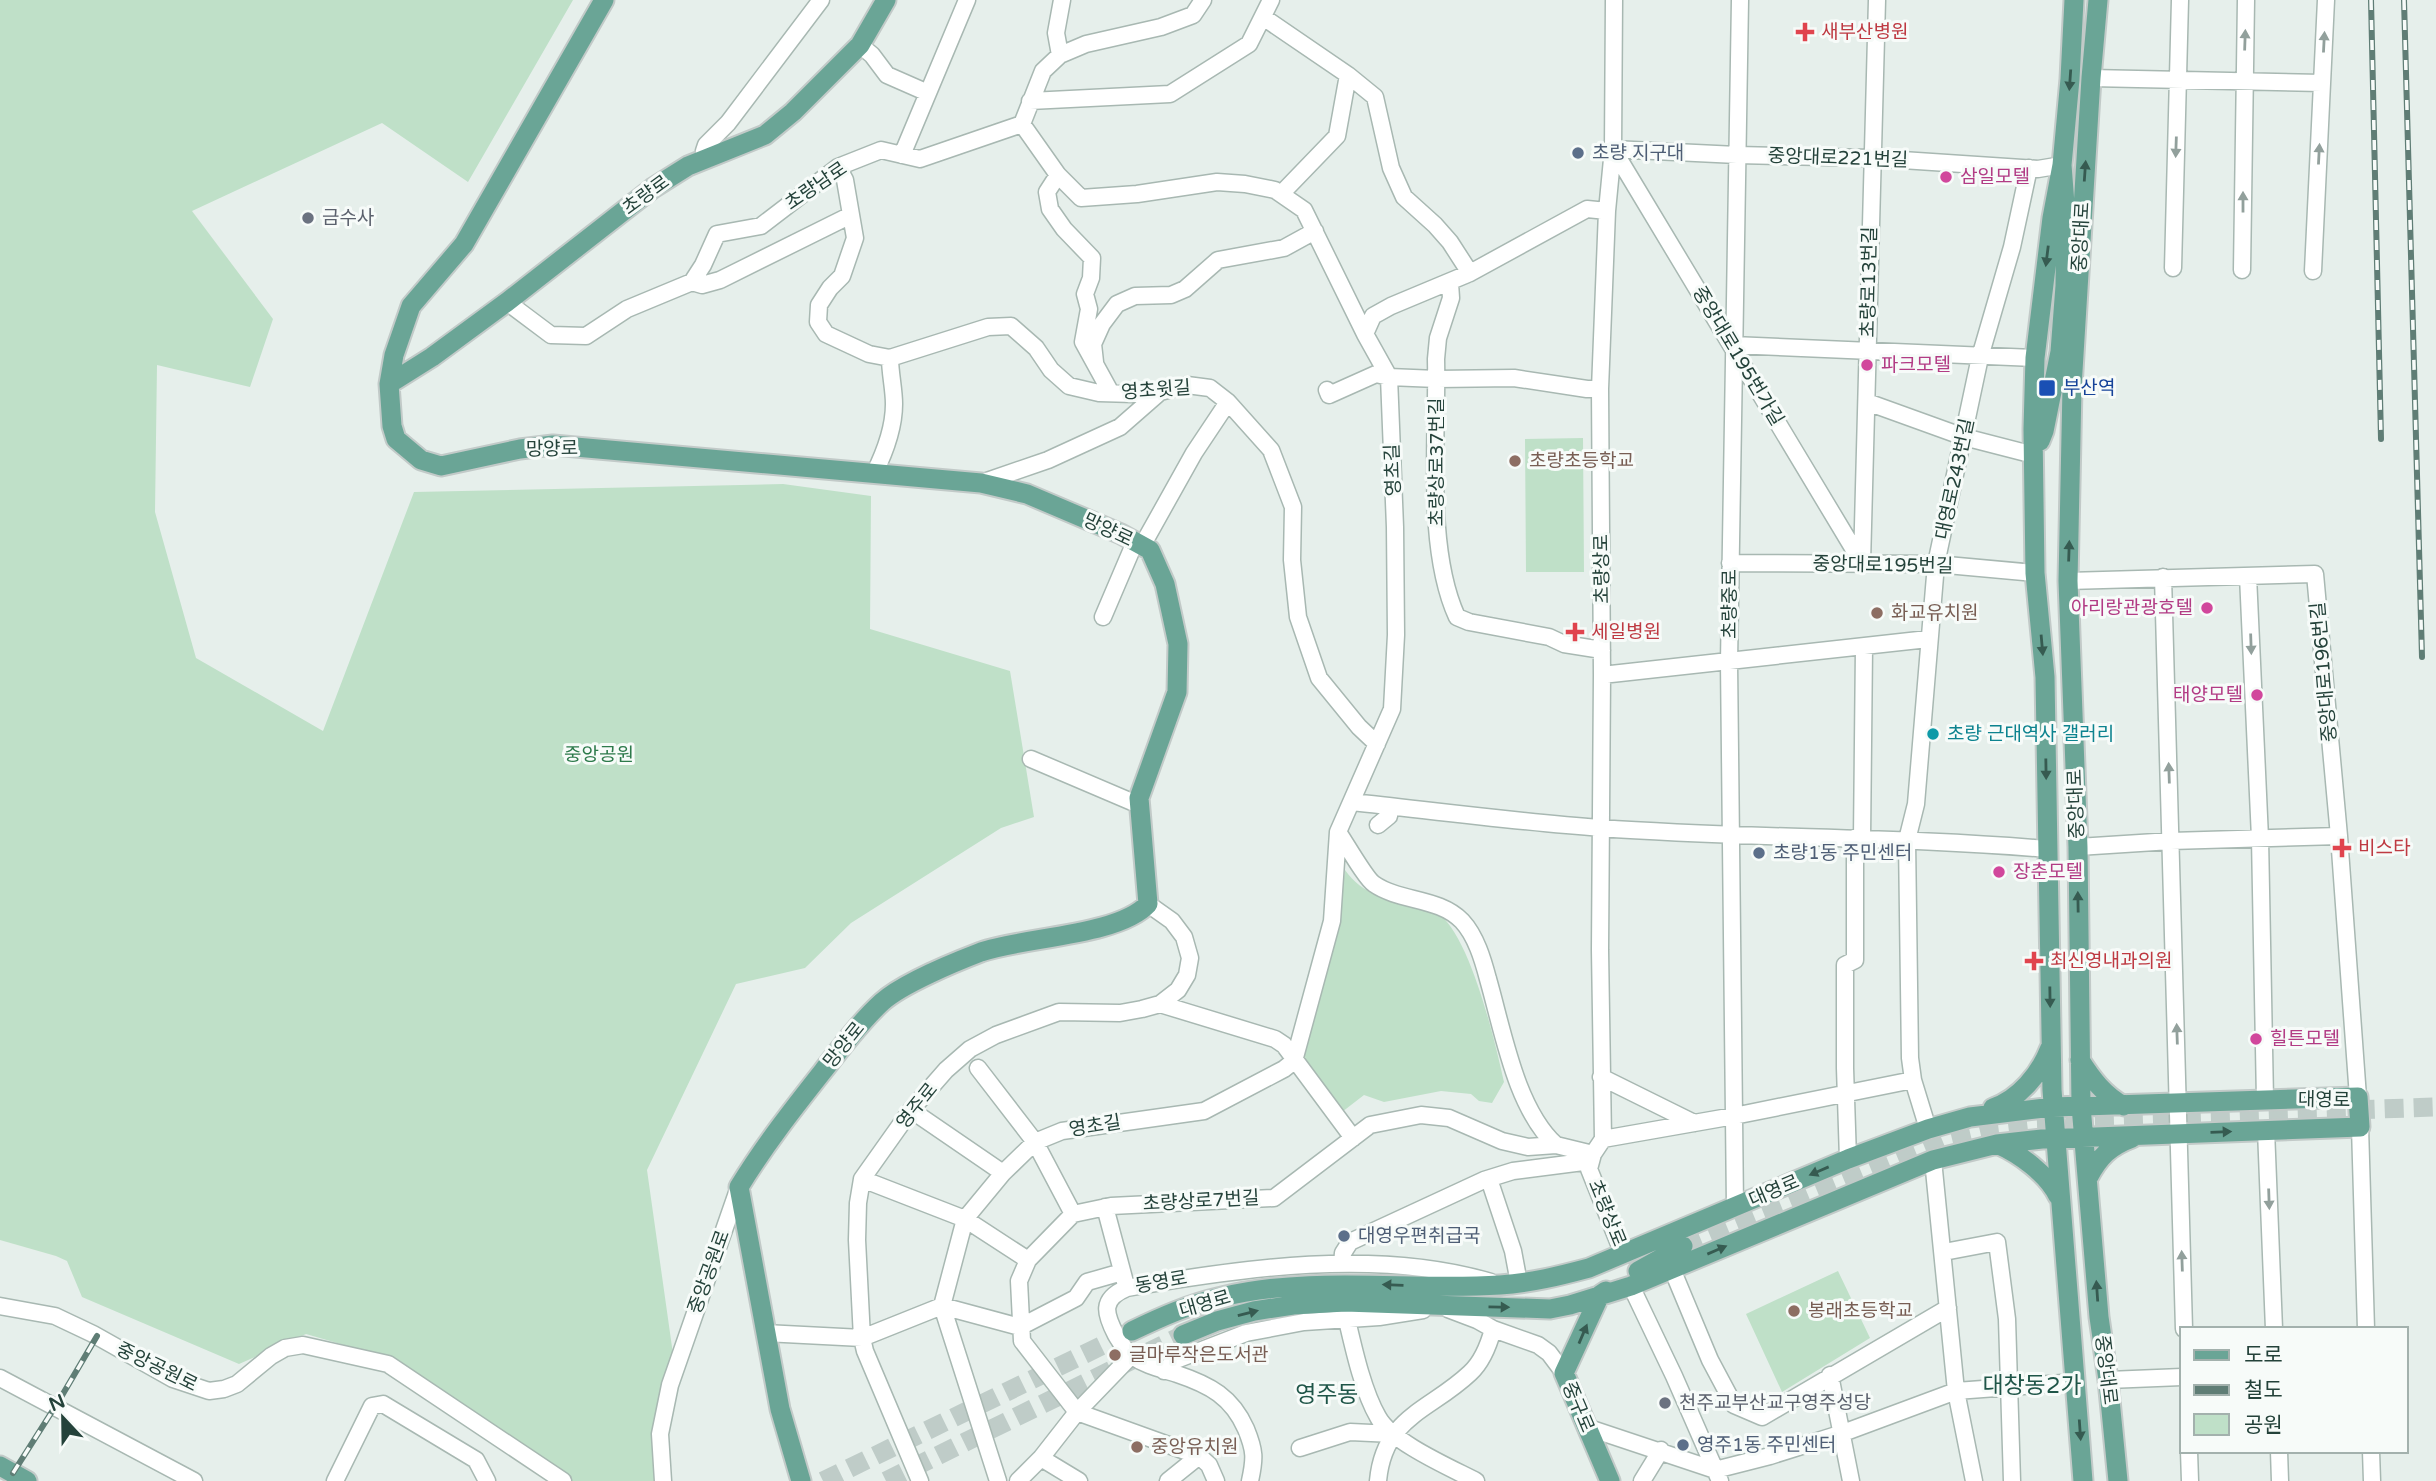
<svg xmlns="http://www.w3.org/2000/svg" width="2436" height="1481" viewBox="0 0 2436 1481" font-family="'Varela Round','Noto Sans KR',sans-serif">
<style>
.green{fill:#bfe0c8}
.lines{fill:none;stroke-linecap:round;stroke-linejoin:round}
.major-tunnel{stroke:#bfccc8;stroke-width:19;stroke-dasharray:19 10;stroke-linecap:butt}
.minor-casing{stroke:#a8b8b2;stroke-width:19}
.major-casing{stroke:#c2cac8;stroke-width:23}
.minor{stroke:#fff;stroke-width:16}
.major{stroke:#6aa596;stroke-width:19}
.rail-casing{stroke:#5f7d75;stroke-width:6}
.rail{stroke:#f7fbf9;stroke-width:3.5;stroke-dasharray:10;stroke-linecap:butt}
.oneway{fill:#92a09c}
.oneway2{fill:#365b51}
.health-dot{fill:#e0444e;stroke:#f7fbf9;stroke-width:2.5}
.service-dot{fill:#5c6f8a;stroke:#f7fbf9;stroke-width:2.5}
.hotel-dot{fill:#d1479c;stroke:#f7fbf9;stroke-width:2.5}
.worship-dot{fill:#6b7280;stroke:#f7fbf9;stroke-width:2.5}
.transit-dot{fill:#1a4fb4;stroke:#f7fbf9;stroke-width:2.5}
.education-dot{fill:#8d6e63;stroke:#f7fbf9;stroke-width:2.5}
.culture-dot{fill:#0f9aa8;stroke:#f7fbf9;stroke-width:2.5}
.labels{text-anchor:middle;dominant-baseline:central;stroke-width:6;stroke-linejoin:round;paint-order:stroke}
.health-label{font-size:19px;fill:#be3a42;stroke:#f7fbf9;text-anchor:start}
.service-label{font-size:19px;fill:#4e5e75;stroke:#f7fbf9;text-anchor:start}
.street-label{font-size:19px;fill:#24423a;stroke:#f7fbf9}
.hotel-label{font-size:19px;fill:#b23c85;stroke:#f7fbf9;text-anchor:start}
.worship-label{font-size:19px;fill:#5b616d;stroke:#f7fbf9;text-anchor:start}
.transit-label{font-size:19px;fill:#164399;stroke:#f7fbf9;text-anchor:start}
.education-label{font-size:19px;fill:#785e54;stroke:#f7fbf9;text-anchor:start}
.culture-label{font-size:19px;fill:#0d838f;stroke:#f7fbf9;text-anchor:start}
.park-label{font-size:19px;fill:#2d7a4b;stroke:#f7fbf9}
.quarter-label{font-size:23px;fill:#1f5548;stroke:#f7fbf9}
</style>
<rect width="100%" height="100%" fill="#e6efeb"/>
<path class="green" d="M0 0H573L468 182 382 123 192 211 273 319 250 387 157 365 155 512 196 658 323 731 414 492 783 484 871 496 870 629 1010 671 1034 817 1001 828 851 923 805 968 736 984 647 1170 673 1354 653 1433 654 1481H570L389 1358 306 1334 239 1364 82 1297 67 1261 56 1256 0 1240Z
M1583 438 1584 572H1526L1525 439Z
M1345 870C1363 895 1386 899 1414 905 1421 907 1429 908 1435 911 1470 932 1495 1042 1504 1082L1492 1103 1479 1101 1471 1094 1441 1091 1384 1102 1364 1095 1342 1112 1298 1063C1319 1000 1338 937 1345 870Z
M1838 1271 1870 1338 1782 1392 1746 1314Z"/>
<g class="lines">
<path class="major-tunnel" d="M1683 1246 1945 1138 1995 1126 2036 1121 2436 1107
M823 1481 1132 1331
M886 1481 1183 1335"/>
<defs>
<path id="minor" d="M1614 0 1613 149 1607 211 1600 389 1602 675 1600 950 1603 1139 1593 1154 1589 1169 1623 1254
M1263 17 1348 75 1375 97 1391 168 1404 197 1435 225 1450 242 1470 273
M860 45 872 55 887 75 928 93
M1060 55 1056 33 1062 0
M2091 78 2322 83
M1030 101 1170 94 1249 44 1271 0
M1613 149 1862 563
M1613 149 1737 155 1872 158 2038 169 2062 165
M902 155 967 0
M708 159 704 151 706 145 728 123 821 0
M838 167 845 180 855 238 842 276 830 288 819 305 818 322 826 334 869 354 890 358 988 327 1011 326 1036 348 1051 370 1069 386 1099 393 1134 394 1160 392 1187 385 1210 388 1228 402 1271 450 1293 507 1292 560 1298 617 1319 678 1359 727 1377 744
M1058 175 1047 192 1050 209 1064 229 1092 258 1091 278 1085 294 1089 309 1083 342 1111 393
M1281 194 1337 136 1348 75
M2173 268 2180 0
M2242 270 2246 0
M2313 271 2326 0
M692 282 702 285 720 280 851 215
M1450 283 1451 298 1438 338 1436 359C1438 437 1425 547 1457 617L1469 622 1549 637 1564 644 1602 650
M507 302 551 335 586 336 627 309 692 282 703 265 717 234 761 226 838 167 881 150 920 159 1022 124 1043 71 1060 55 1086 44 1161 27 1193 15 1203 0
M1365 334 1373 316 1391 306 1470 273 1587 209 1607 211
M1733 345 2035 358
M1095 362 1093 344 1102 324 1117 304 1135 296 1171 295 1185 289 1218 260 1284 248 1315 231
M1327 390 1329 395 1376 374 1389 377 1437 379 1514 378 1587 389H1600
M1867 402 1964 437 2034 455
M874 474C885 452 894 429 894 404 894 389 890 373 890 358
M981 483 1048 460 1120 427 1160 392
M1142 546 1194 453 1228 402
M1730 563 1936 564 2035 573
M1862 563 1877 0
M2248 576 2260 838 2265 1100
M2163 577 2184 1329
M2068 581 2315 574 2339 836 2358 1097
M1103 617 1135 542
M1602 675 1928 639
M1031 759 1139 805
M1352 802C1435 811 1518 822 1601 828 1749 839 1898 836 2047 849
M1378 825 1389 816
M1338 832C1345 842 1366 879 1374 884 1400 902 1439 897 1462 921 1476 936 1483 960 1488 979 1503 1031 1516 1109 1556 1145
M1862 839 1864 647
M2078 847 2171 841 2339 836
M1160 1004 1275 1039 1284 1045 1353 1138
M978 1068 1035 1142 1073 1214
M1601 1077 1694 1123
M911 1110 1003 1173
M2360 1127 2366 1329
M1928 1129 1913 1080 1910 1058 1907 840 1916 804 1936 564 1980 357 2012 247 2029 168
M2266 1130 2274 1329
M1603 1139 1734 1116 1913 1080
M1848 1159 1845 1068V965L1855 960V838
M1933 1160 1956 1391 1974 1481
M862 1179 965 1219 1028 1260
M1489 1179 1513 1251 1519 1283
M1105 1207 1125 1282
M1735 1208 1729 662 1740 0
M1073 1214 1111 1206 1274 1198 1370 1125 1421 1115 1449 1118 1502 1141 1528 1147 1556 1145 1593 1154
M1073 1214 1028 1260 1019 1281 1022 1341 1077 1412 1199 1456 1209 1465 1216 1481
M1944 1252 1997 1242 2007 1319 2012 1481
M1342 1264 1343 1253 1350 1242 1484 1180 1513 1171 1591 1161
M1672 1269 1710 1360 1734 1405 1762 1417 1948 1308
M1631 1286 1674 1376 1720 1481
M0 1306 55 1316 93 1334 173 1379 209 1391 224 1389 237 1384 271 1356 285 1348 303 1345 388 1364 563 1481
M1448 1309 1477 1320 1493 1329 1538 1345 1549 1353 1564 1373
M1347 1320C1354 1350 1363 1391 1378 1417 1391 1442 1451 1468 1476 1481
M765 1333 862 1338 942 1306 1020 1327 1076 1298 1087 1282 1122 1272
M1164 1371 1176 1360 1246 1333 1304 1322 1379 1317 1423 1310
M1830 1375 1851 1481
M0 1378 194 1481
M2108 1380 2182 1377
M1586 1427 1715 1470 1770 1456 1843 1433 1956 1391 2076 1382
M1300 1448 1350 1432 1393 1434
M2189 1451 2190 1481
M2279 1451 2280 1481
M2371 1451 2372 1481
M1041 1458 1079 1481
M335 1481 372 1406 383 1404 476 1460 487 1481
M663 1481 660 1434 670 1385 739 1187
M920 1481 865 1351 862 1338 857 1240 858 1203 862 1179 911 1110 946 1070 970 1049 996 1035 1059 1012 1120 1013 1142 1009 1160 1004 1178 990 1187 975 1190 958 1184 937 1172 921 1148 904
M998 1481 942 1306 965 1219 1003 1173 1035 1142 1062 1131 1204 1111 1284 1069 1294 1061 1332 921 1338 832 1392 709 1396 635 1395 527 1389 377 1365 334 1304 210 1275 190 1245 184 1217 182 1137 194 1081 198 1058 175 1022 124
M1018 1481 1041 1458 1077 1412 1131 1356
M1168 1481 1199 1456
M1250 1481C1255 1458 1255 1451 1246 1429 1232 1397 1210 1385 1177 1374 1162 1369 1146 1366 1132 1356 1125 1351 1121 1343 1116 1335 1105 1314 1100 1299 1127 1288 1242 1268 1377 1248 1491 1282
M1378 1481C1384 1416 1430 1411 1470 1373 1482 1362 1489 1344 1493 1329
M1642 1481 1661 1450"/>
<path id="major" d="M604 0 464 244 411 306 394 355 389 384 392 426 396 439 421 460 441 466 520 449 553 445 981 483 1027 494 1121 534 1150 550 1165 584 1178 644 1177 692 1139 798 1148 904C1118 936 1024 937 981 952 955 962 902 984 882 1002 860 1022 841 1048 823 1071 793 1109 764 1146 739 1187L780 1409 801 1481
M2098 0 2091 78 2072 387 2068 581 2078 847 2081 1106 2099 1317 2108 1380 2118 1481
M2062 165 2052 218 2035 358 2033 429 2035 573 2045 677 2052 1090 2083 1481
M389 384 432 357 507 302 653 188 688 166 765 135 793 112 860 45 886 0
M2040 441 2044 431 2060 352 2065 286 2066 217 2062 165 2070 79 2074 0
M2080 1060C2092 1079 2104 1095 2124 1106
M1993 1108C2019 1099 2040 1074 2050 1048
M1997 1144C2020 1154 2047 1174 2058 1196
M2088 1178C2099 1157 2110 1146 2132 1138
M1638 1271 1683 1246
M1606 1291 1600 1295 1564 1373 1610 1481
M1132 1331C1161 1317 1190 1304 1222 1297 1313 1275 1407 1291 1500 1285 1531 1283 1559 1276 1589 1268L1848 1159 1928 1129 1970 1117 2053 1107 2358 1097 2360 1127 2042 1139 1997 1144 1933 1160 1631 1286 1570 1305 1550 1309 1345 1302 1293 1305 1254 1311 1217 1321 1183 1335
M0 1466 27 1481"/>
</defs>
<use href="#minor" class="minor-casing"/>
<use href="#major" class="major-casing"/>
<use href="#minor" class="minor"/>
<use href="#major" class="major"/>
<defs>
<path id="rail" d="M2371 0 2381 439
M2404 0 2422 657
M57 1404 97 1336
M13 1473 53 1410"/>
</defs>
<use href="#rail" class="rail-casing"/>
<use href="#rail" class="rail"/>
</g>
<defs><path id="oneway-solid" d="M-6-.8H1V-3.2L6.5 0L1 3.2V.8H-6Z" transform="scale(1.75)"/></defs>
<g class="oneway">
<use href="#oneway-solid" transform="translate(2245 40) rotate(-88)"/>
<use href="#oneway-solid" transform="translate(2324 42) rotate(-87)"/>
<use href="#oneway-solid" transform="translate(2176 147) rotate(92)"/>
<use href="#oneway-solid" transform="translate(2319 154) rotate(-87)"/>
<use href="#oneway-solid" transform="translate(2243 202) rotate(-90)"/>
<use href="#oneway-solid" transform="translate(2251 644) rotate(88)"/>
<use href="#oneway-solid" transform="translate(2169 773) rotate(-92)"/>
<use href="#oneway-solid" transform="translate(2177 1034) rotate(-92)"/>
<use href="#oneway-solid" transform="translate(2269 1199) rotate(88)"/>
<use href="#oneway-solid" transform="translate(2182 1261) rotate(-92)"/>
</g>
<g class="oneway2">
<use href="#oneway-solid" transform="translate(2070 80) rotate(94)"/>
<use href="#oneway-solid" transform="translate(2085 171) rotate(-86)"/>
<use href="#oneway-solid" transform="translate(2047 256) rotate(97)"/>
<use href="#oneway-solid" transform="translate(2069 551) rotate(-88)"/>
<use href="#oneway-solid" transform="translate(2042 645) rotate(85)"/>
<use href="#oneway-solid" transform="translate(2046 769) rotate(89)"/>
<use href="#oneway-solid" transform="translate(2078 902) rotate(-91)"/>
<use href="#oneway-solid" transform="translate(2050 997) rotate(89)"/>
<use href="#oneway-solid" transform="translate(2221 1132) rotate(-2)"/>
<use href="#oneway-solid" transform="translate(1819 1171) rotate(157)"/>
<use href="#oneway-solid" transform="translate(1717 1250) rotate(-23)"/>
<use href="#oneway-solid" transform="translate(1393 1285) rotate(-178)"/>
<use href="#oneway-solid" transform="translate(2097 1291) rotate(-94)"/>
<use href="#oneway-solid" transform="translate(1499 1307) rotate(1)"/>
<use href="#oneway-solid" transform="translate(1248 1313) rotate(-14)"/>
<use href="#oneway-solid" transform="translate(1583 1334) rotate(-67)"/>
<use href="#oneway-solid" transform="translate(2080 1430) rotate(86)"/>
</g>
<g class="health-dot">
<path d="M1801.5 21.5h7v7h7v7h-7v7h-7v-7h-7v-7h7z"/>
<path d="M1571.5 621.5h7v7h7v7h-7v7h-7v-7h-7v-7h7z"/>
<path d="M2338.5 837.5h7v7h7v7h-7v7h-7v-7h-7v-7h7z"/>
<path d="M2030.5 950.5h7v7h7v7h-7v7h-7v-7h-7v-7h7z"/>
</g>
<g class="service-dot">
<circle cx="1578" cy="153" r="7"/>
<circle cx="1759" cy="853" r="7"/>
<circle cx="1344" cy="1236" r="7"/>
<circle cx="1683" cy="1445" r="7"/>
</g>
<g class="hotel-dot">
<circle cx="1946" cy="177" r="7"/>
<circle cx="1867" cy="365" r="7"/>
<circle cx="2207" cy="608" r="7"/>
<circle cx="2257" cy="695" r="7"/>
<circle cx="1999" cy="872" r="7"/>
<circle cx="2256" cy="1039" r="7"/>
</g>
<g class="worship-dot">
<circle cx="308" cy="218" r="7"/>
<circle cx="1665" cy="1403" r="7"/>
</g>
<rect class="transit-dot" x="2038" y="379" width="18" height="18" rx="3.5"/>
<g class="education-dot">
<circle cx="1515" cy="461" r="7"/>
<circle cx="1877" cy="613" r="7"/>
<circle cx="1794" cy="1311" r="7"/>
<circle cx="1115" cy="1355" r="7"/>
<circle cx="1137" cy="1447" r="7"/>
</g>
<circle class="culture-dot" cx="1933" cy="734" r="7"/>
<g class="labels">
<g class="health-label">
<text x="1821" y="32">새부산병원</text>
<text x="1591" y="632">세일병원</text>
<text x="2358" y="848">비스타</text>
<text x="2050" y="961">최신영내과의원</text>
</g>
<g class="service-label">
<text x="1592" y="153">초량 지구대</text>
<text x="1773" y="853">초량1동 주민센터</text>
<text x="1358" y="1236">대영우편취급국</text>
<text x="1697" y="1445">영주1동 주민센터</text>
</g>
<g class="street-label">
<text transform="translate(1838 158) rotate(2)">중앙대로221번길</text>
<text transform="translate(816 186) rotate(-34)">초량남로</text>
<text transform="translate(646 195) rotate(-36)">초량로</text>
<text transform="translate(2081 237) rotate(-87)">중앙대로</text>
<text transform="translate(1869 282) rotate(-89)">초량로13번길</text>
<text transform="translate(1738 356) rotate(59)">중앙대로195번가길</text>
<text transform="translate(1156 390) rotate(-4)">영초윗길</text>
<text transform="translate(552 449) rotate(-1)">망양로</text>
<text transform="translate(1437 462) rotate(-90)">초량상로37번길</text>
<text transform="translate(1393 470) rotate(-92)">영초길</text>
<text transform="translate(1955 479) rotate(-78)">대영로243번길</text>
<text transform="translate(1108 530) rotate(25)">망양로</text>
<text transform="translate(1883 565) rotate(1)">중앙대로195번길</text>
<text transform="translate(1602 569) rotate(-91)">초량상로</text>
<text transform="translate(1730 604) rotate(-90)">초량중로</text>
<text transform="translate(2324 672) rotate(-95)">중앙대로196번길</text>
<text transform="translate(2076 804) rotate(-92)">중앙대로</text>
<text transform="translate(844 1045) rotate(-51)">망양로</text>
<text transform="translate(2324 1100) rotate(1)">대영로</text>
<text transform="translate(917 1106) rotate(-51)">영주로</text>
<text transform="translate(1095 1126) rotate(-9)">영초길</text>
<text transform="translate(1774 1191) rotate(-23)">대영로</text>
<text transform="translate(1201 1201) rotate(-3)">초량상로7번길</text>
<text transform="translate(1607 1213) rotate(68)">초량상로</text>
<text transform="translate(709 1272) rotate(-70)">중앙공원로</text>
<text transform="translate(1161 1282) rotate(-10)">동영로</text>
<text transform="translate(1205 1304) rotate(-16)">대영로</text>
<text transform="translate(157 1367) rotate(26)">중앙공원로</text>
<text transform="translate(2106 1370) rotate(83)">중앙대로</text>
<text transform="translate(1578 1407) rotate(67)">중구로</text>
</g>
<g class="hotel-label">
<text x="1960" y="177">삼일모텔</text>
<text x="1881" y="365">파크모텔</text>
<text x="2193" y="608" text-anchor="end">아리랑관광호텔</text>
<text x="2243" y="695" text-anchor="end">태양모텔</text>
<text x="2013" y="872">장춘모텔</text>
<text x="2270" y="1039">힐튼모텔</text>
</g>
<g class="worship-label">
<text x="322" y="218">금수사</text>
<text x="1679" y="1403">천주교부산교구영주성당</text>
</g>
<g class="transit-label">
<text x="2063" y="388">부산역</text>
</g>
<g class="education-label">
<text x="1529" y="461">초량초등학교</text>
<text x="1891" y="613">화교유치원</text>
<text x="1808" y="1311">봉래초등학교</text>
<text x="1129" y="1355">글마루작은도서관</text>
<text x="1151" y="1447">중앙유치원</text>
</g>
<g class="culture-label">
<text x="1947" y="734">초량 근대역사 갤러리</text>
</g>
<g class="park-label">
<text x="599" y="755">중앙공원</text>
</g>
<g class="quarter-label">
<text x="2032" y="1386">대창동2가</text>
<text x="1327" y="1395">영주동</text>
</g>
</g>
<rect x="2180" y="1327" width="228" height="126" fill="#f7fbf9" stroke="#a3b1ad" stroke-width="2"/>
<rect x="2194" y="1350" width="35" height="10" fill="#6aa596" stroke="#a3b1ad" stroke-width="2"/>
<text x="2244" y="1362" font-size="21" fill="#24423a">도로</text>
<rect x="2194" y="1385" width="35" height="10" fill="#5f7d75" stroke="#a3b1ad" stroke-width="2"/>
<text x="2244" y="1397" font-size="21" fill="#24423a">철도</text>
<rect x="2194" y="1414" width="35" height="21" fill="#bfe0c8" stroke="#a3b1ad" stroke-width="2"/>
<text x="2244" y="1432" font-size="21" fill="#24423a">공원</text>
<g transform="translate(63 1418) rotate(338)" stroke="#f7fbf9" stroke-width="5" paint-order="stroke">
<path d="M0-5L12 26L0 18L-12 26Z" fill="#24423a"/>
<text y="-10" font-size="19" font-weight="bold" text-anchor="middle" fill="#24423a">N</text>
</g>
</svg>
